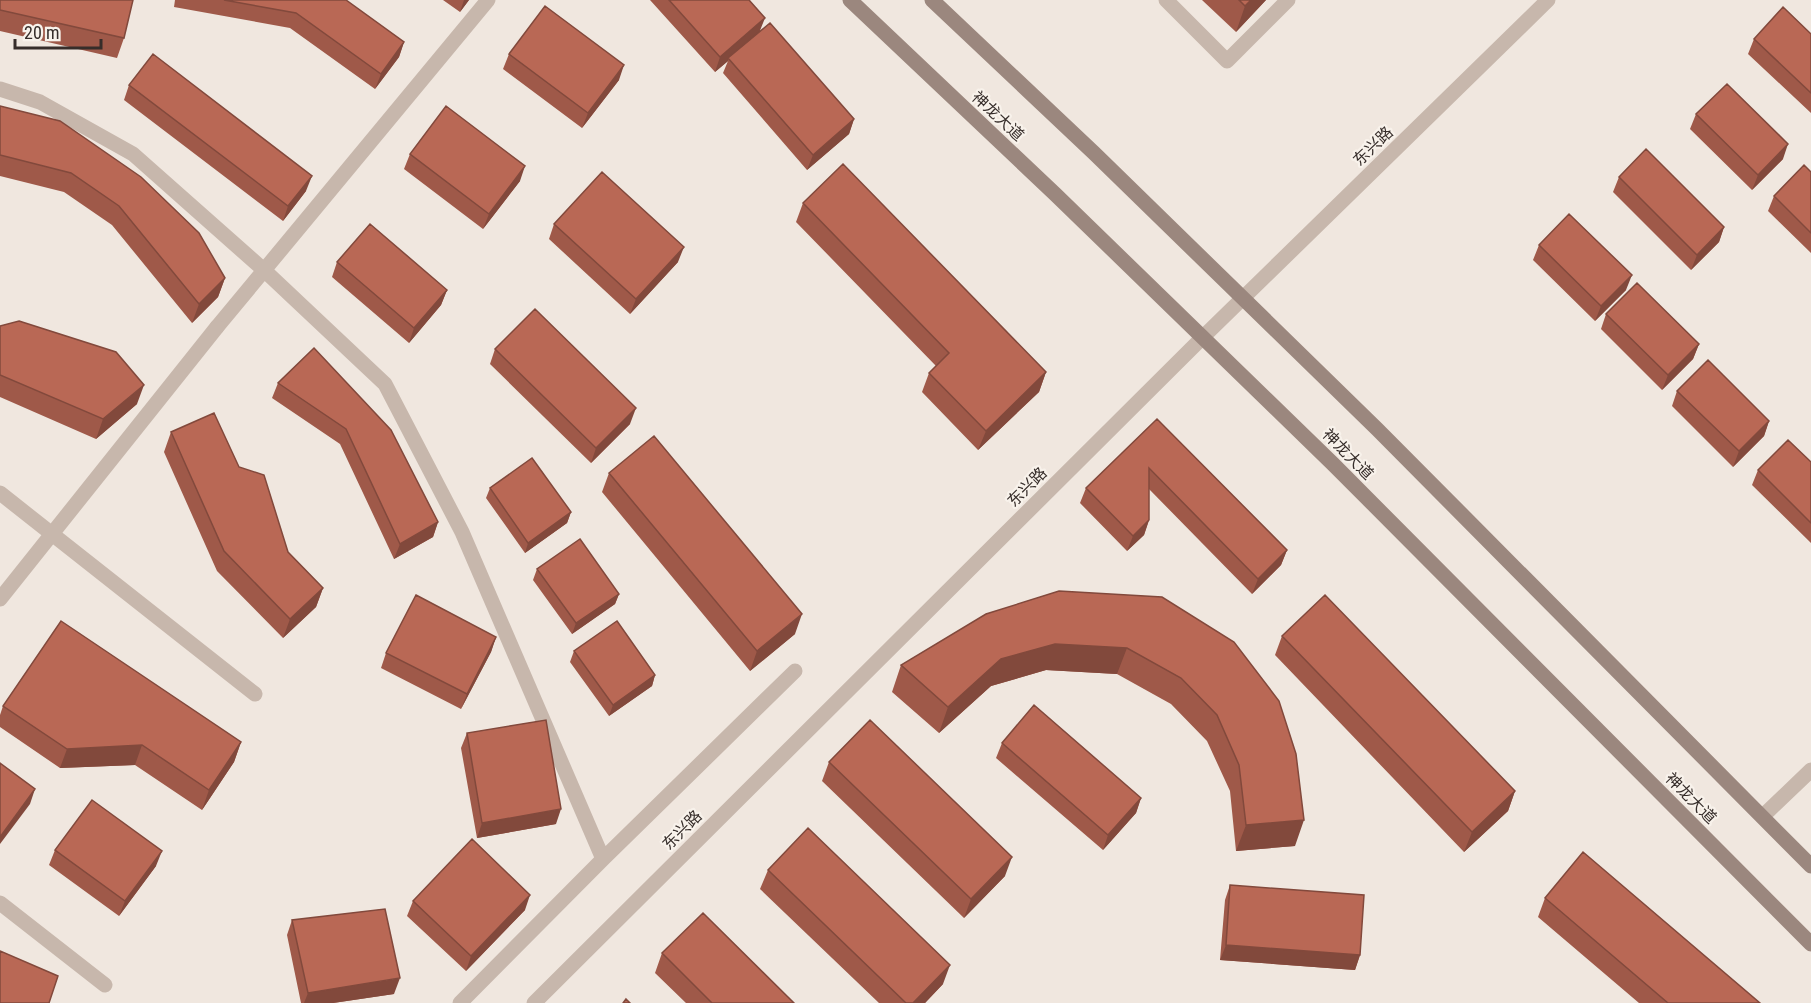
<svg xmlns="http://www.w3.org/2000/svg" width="1811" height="1003" viewBox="0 0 1811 1003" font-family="'Roboto Condensed','Noto Sans SC',sans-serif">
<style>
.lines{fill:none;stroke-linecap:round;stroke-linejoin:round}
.lane{stroke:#c7b7ac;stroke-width:15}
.street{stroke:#c7b7ac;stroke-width:15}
.secondary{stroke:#9b877e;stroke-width:15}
.wall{fill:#9f5949}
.shaded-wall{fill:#82493c}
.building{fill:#b96855;stroke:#82493c;stroke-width:1.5}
.labels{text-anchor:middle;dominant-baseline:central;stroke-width:4.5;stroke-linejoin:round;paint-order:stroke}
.street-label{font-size:16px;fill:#362d2a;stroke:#f8f2eb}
</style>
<rect width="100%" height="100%" fill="#f0e7df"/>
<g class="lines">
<path class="lane" d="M1166 0 1227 61 1288 0
M0 89 40 102 133 154 265 271 385 384 462 532 603 859
M217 327 488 0
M0 903 105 985
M460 1003 603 859 795 671"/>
<path class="street" d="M0 493 255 694
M0 599 217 327
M1763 816 1811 770
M534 1003 1202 338 1548 0"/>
<path class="secondary" d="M850 0 1055 194 1333 464 1811 944
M932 0 1094 153 1377 429 1811 866"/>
</g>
<path class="wall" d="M0 0 124 38 117 58 0 31Z
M175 0H346L404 42 399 57 375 89 290 28 174 7Z
M443 0H469L460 12Z
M650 0H749L760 31 854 119 849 134 807 170 723 73 728 61 715 72Z
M1202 0H1266L1236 32Z
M1811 34V113L1748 54 1754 39Z
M509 54 619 80 582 128 503 69Z
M129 85 306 191 283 221 124 100Z
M0 106 225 278 218 297 192 323 112 225 64 192 0 176Z
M1696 114 1783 159 1752 190 1690 129Z
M410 154 520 181 483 229 404 169Z
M1811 172V253L1768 211 1774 196Z
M1619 177 1724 227 1719 242 1691 270 1613 192Z
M803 203 1046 372 1039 392 978 450 922 392 929 373 936 366 796 222Z
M554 224 678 262 630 314 549 239Z
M1539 245 1626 290 1595 321 1533 260Z
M337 262 447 290 441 305 409 343 332 277Z
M1606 314 1699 344 1693 359 1662 390 1601 329Z
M0 326 137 404 96 439 0 397Z
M314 348 438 522 433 537 394 559 340 444 272 398 278 383Z
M495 349 630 424 591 463 490 364Z
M1677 391 1769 421 1764 436 1733 467 1672 406Z
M1157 419 1287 550 1281 565 1252 594 1149 489V520L1144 535 1127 551 1080 503 1086 488Z
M171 432 239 467 288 552 323 588 316 607 283 638 217 571 164 452Z
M1811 462V543L1752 485 1758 470Z
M609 473 795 634 750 671 602 492Z
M490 488 571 512 567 523 525 553 486 498Z
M537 569 619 594 615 604 572 634 533 580Z
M1162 597 1295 846 1236 851 1230 791 1207 741 1171 704 1117 674 1046 670 991 686 939 733 892 692 901 665Z
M1282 636 1515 791 1508 811 1464 852 1275 655Z
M496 637 491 652 461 709 381 668 386 653Z
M574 651 655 675 652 686 609 716 570 662Z
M3 706 241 742 234 762 202 810 135 765 60 768 0 727V715Z
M467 733 556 824 477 838 461 748Z
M1002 743 1141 798 1136 813 1103 850 996 758Z
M829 762 1005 876 964 918 822 781Z
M55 850 156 866 119 916 49 865Z
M768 870 943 984 925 1003H879L760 889Z
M1230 885 1360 955 1355 970 1220 960 1225 900Z
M1545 898 1760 1003H1639L1538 917Z
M413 901 525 910 466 971 407 916Z
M292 920 394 994 333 1003H301L287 935Z
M662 953 794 1003H686L655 973Z"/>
<path class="shaded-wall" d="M464 0H469L460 12Z
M1251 0H1266L1236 32 1245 6Z
M765 18 759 33 728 58V61L715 72 720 57Z
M404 42 399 57 375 89 381 74Z
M624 65 619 80 582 128 588 113Z
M854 119 849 134 807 170 813 155Z
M1788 144 1783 159 1752 190 1758 175Z
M525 166 520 181 483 229 489 214Z
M312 176 306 191 283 221 288 206Z
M1724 227 1719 242 1691 270 1697 255Z
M684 247 678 262 630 314 636 299Z
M1632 275 1626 290 1595 321 1601 306Z
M225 278 218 297 192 323 199 304Z
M447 290 441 305 409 343 414 328Z
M1699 344 1693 359 1662 390 1668 375Z
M1046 372 1039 392 978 450 986 431Z
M144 385 137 404 96 439 103 419Z
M636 408 630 424 591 463 596 448Z
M1769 421 1764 436 1733 467 1739 451Z
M571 512 567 523 525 553 528 543Z
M1149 520 1144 535 1127 551 1133 536Z
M438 522 433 537 394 559 400 544Z
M1287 550 1281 565 1252 594 1258 579Z
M323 588 316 607 283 638 290 619Z
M619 594 615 604 572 634 576 623Z
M802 614 795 634 750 671 757 651Z
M496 637 491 652 461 709 467 694Z
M1055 644 1127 648 1117 674 1046 670 991 686 939 733 948 707 1001 659Z
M655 675 652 686 609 716 613 705Z
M241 742 234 762 202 810 209 790Z
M142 745 135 765 60 768 67 749Z
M35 789 30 804 0 844V837Z
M1515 791 1508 811 1464 852 1472 832Z
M1141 798 1136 813 1103 850 1108 835Z
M561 809 556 824 477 838 482 823Z
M1304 820 1295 846 1236 851 1246 825Z
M162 851 156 866 119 916 125 901Z
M1012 857 1005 876 964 918 971 899Z
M530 895 525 910 466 971 471 956Z
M1226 945 1360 955 1355 970 1220 960Z
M950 965 943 984 925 1003H913Z
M400 978 394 994 333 1003H304L308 993Z"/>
<path class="building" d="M0 0H133L124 38 0 10Z
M224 0H346L404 42 381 74 296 13Z
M669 0H749L765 18 720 57Z
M1239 0H1251L1245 6Z
M545 6 624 65 588 113 509 54Z
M1783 7 1811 34V93L1754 39Z
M770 23 854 119 813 155 728 58Z
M153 54 312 176 288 206 129 85Z
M1727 84 1788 144 1758 175 1696 114Z
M0 106 60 121 141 177 199 233 225 278 199 304 119 206 71 173 0 155Z
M446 106 525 166 489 214 410 154Z
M1646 149 1724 227 1697 255 1619 177Z
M843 164 1046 372 986 431 929 373 949 353 803 203Z
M1804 165 1811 172V233L1774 196Z
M602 172 684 247 636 299 554 224Z
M1569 214 1632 275 1601 306 1539 245Z
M370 224 447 290 414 328 337 262Z
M1637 283 1699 344 1668 375 1606 314Z
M535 309 636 408 596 448 495 349Z
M19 321 116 352 144 385 103 419 0 375V326Z
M314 348 391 430 438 522 400 544 346 429 278 383Z
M1708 360 1769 421 1739 451 1677 391Z
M214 413 239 467 264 475 288 552 323 588 290 619 224 551 171 432Z
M1157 419 1287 550 1258 579 1149 468V520L1133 536 1086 488Z
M654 436 802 614 757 651 609 473Z
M1788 440 1811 462V523L1758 470Z
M532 458 571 512 528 543 490 488Z
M580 539 619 594 576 623 537 569Z
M1059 591 1162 597 1234 642 1279 701 1296 754 1304 820 1246 825 1239 765 1217 715 1181 678 1127 648 1055 644 1001 659 948 707 901 665 986 614Z
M416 595 496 637 467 694 386 653Z
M1325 595 1515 791 1472 832 1282 636Z
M61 621 241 742 209 790 142 745 67 749 3 706Z
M617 621 655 675 613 705 574 651Z
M1034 705 1141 798 1108 835 1002 743Z
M546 720 561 809 482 823 467 733Z
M870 720 1012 857 971 899 829 762Z
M0 763 35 789 0 837Z
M92 800 162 851 125 901 55 850Z
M808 828 950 965 913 1003H906L768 870Z
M472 839 530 895 471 956 413 901Z
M1583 852 1760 1003H1668L1545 898Z
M1230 885 1364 895 1360 955 1226 945Z
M385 909 400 978 308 993 292 920Z
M703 913 794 1003H712L662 953Z
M0 951 58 976 49 1003H0Z
M626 999 630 1003H623Z"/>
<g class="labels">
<g class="street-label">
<text transform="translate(998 116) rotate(43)">神龙大道</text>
<text transform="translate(1373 146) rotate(-44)">东兴路</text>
<text transform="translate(1348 454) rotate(45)">神龙大道</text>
<text transform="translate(1027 487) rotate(-45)">东兴路</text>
<text transform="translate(1691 798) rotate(45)">神龙大道</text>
<text transform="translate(682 830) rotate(-45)">东兴路</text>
</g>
</g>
<path d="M15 39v9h86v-9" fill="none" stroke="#362d2a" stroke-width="3"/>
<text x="24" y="39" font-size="18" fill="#362d2a" stroke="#f8f2eb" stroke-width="4.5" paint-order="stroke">20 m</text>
</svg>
